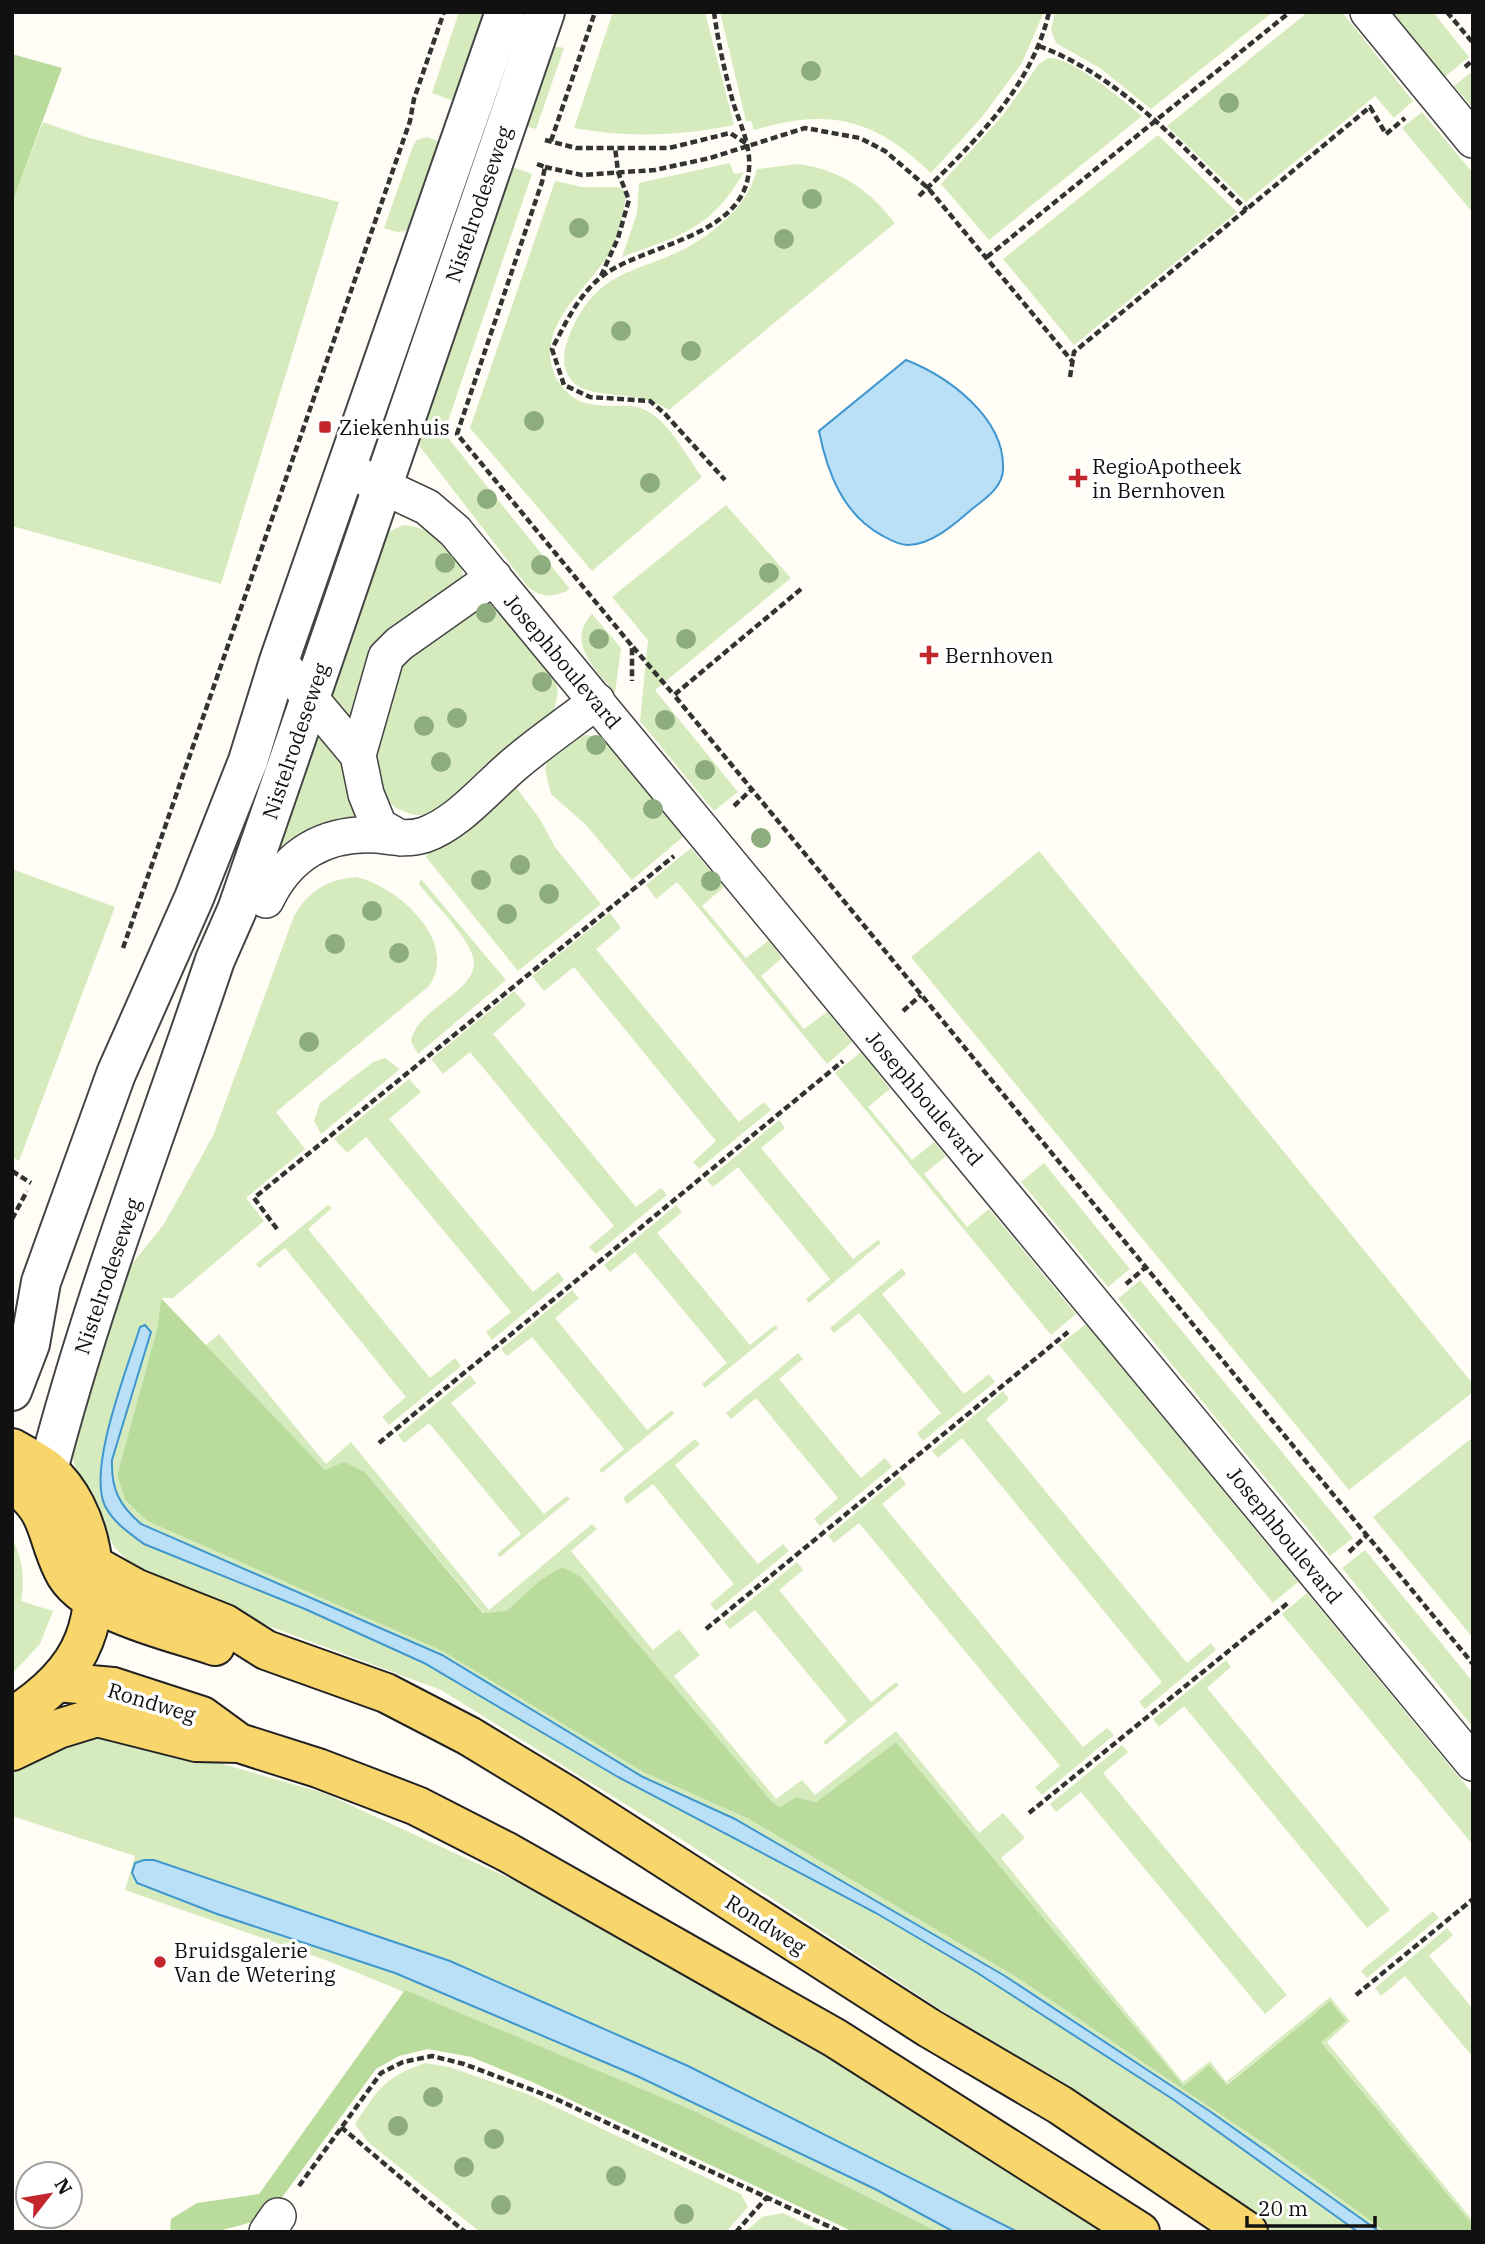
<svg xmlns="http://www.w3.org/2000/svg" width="1485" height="2244" viewBox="0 0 1485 2244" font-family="'IBM Plex Serif',serif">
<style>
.green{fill:#d5ebbd}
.forest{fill:#b9dc9c}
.water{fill:#b9e0f7;stroke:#3f96cf;stroke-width:2}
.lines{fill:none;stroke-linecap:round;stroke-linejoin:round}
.minor-casing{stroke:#444;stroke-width:38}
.tertiary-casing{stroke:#444;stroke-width:42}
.primary-casing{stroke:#222;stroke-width:42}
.path{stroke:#333;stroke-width:4.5;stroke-dasharray:7 3.5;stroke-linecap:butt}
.minor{stroke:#fff;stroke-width:35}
.tertiary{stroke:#fff;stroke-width:38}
.primary{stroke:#f9d66b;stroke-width:38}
.tree{fill:#8dad7f}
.poi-dot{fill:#c4262e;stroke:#fff;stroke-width:2.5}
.labels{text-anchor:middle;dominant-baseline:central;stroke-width:7;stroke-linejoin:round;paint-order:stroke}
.street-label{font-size:21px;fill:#111;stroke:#fff}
.poi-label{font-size:21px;fill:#111;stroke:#fff;text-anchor:start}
</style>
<rect width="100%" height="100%" fill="#fffdf5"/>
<path class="green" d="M459 12H490L459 103 432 93Z
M613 12H705L734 125C681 136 627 138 574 128Z
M720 12H1044L1022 63 982 117 931 173C875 119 830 107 754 130L751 121H746Z
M1055 12H1273L1151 109 1100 68 1056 43 1051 30Z
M1308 12H1342L1413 101 1394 118 1375 96 1246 202 1167 126Z
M1391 12H1433L1469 57 1445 77Z
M554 46 564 48 536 129 517 123Z
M1048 58C1072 56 1123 101 1142 116L989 240 941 184 1004 114 1038 65Z
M1473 71V108L1454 86Z
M1422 112 1473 173V213L1402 128Z
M43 122 86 137 339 202 221 584 12 526V204Z
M1158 135 1237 212 1074 345 1003 259Z
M427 137 446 144 435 174 406 231 397 232 384 228 413 146 417 140Z
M730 163 734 174 744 172C710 230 682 235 622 257L637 213 639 183Z
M504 164 532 174 444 433 570 589C555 598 542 598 528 587L411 435Z
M798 164C841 170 868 189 895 223L669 410C639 389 592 400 574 383 562 371 562 354 568 339 599 258 649 277 707 235 730 218 750 198 757 169Z
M555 181 582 187H619L626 193C624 213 619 237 609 254 591 283 557 309 551 344 546 370 563 399 590 404 607 408 627 403 643 409 669 420 686 456 702 477L592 571 470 428Z
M726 505 791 578 655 690 738 792 714 811 640 721 648 640 612 597Z
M403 525C427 525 463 550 463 576L382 642 350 722 323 693 380 536Z
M478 605 502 613 555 680 558 693 552 719 431 815H413L396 808 382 797 369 747 398 661Z
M592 614 621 648 615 693C596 669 565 643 592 614Z
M315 719 340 742 364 813 262 872Z
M589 735 610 746 684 836 632 880 586 825 551 794 545 770 548 758 576 736Z
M515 786 540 819 555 847 601 904 518 971 426 857 428 852Z
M691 848 724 887 702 906 746 958 769 940 782 958 761 976 804 1029 827 1012 852 1042 827 1064 677 882 656 899 646 885Z
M1039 851 1473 1384V1392L1349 1490 911 957Z
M12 869 115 907 19 1161 12 1157Z
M356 877C397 886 460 941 429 986L276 1112 305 1149 246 1198 264 1221 173 1298H161L157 1329 117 1475 125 1500 147 1521 442 1651 643 1772 747 1818 1016 1977 1272 2149 1386 2232H1380L1211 2112 1005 1976 735 1820 643 1777 442 1655 141 1524C119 1505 111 1489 112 1460L151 1332 140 1327 111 1417 103 1459 113 1519 424 1663 618 1777 876 1913 976 1972 1174 2100 1358 2232H1266L1120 2128 961 2023 667 1830 441 1690 169 1589 142 1575 115 1548 80 1484 73 1459 71 1426 124 1274 164 1224 213 1136 294 916C309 891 326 880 356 877Z
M421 879 506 980 418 1054 411 1042C414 1008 487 989 472 954 462 929 435 905 419 884Z
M610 913 621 928 596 949 739 1122 764 1102 771 1110 699 1169 693 1162 716 1141 574 967 544 991 532 976Z
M514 991 526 1005 493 1034 636 1207 661 1188 667 1195 596 1254 589 1247 614 1226 470 1052 443 1074 431 1059Z
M861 1052 890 1089 868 1107 912 1160 934 1142 946 1156 924 1174 967 1227 989 1209 1076 1314 1051 1335 835 1073Z
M385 1058 400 1069 321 1134 314 1121 320 1103 373 1062Z
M409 1079 421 1092 389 1119 533 1292 558 1272 564 1280 492 1340 486 1332 511 1312 366 1137 347 1153 334 1139Z
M779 1120 785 1128 761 1148 853 1259 878 1240 881 1243 809 1303 806 1299 830 1279 738 1167 713 1187 707 1180Z
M1044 1163 1130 1269 1108 1287 1021 1182Z
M328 1205 332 1208 308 1229 430 1378 455 1358 461 1366 389 1425 382 1417 406 1397 285 1248 259 1268 256 1264Z
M676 1205 682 1212 657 1233 750 1345 775 1325 778 1328 705 1388 702 1384 727 1363 635 1252 610 1272 604 1265Z
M902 1268 906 1274 882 1294 964 1394 989 1374 995 1382 923 1441 917 1433 941 1413 859 1313 834 1333 830 1328Z
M1140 1280 1353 1538 1330 1556 1118 1299Z
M572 1290 579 1298 555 1318 647 1430 672 1410 674 1414 602 1473 599 1470 624 1449 532 1337 507 1356 501 1349Z
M1086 1324 1298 1582 1273 1603 1059 1345Z
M219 1334 326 1464 351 1442 489 1610 592 1524 597 1529 571 1551 653 1650 679 1629 700 1655 674 1676 776 1799 802 1780 815 1795 896 1731 979 1833 1003 1813 1025 1838 1001 1858 1183 2082 1210 2061 1226 2082 1330 1997 1350 2021 1327 2042 1473 2221V2225L1321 2042 1330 2001 1226 2085 1184 2086 896 1742 816 1802 796 1797 780 1807 771 1802 581 1577 539 1581 507 1612 484 1613 365 1472 325 1470 205 1346Z
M798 1353 803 1359 779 1379 861 1478 885 1458 892 1467 820 1526 814 1519 838 1498 756 1398 731 1419 726 1413Z
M470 1375 476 1383 451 1403 544 1514 567 1496 570 1499 500 1557 497 1554 521 1534 429 1423 404 1443 398 1435Z
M1003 1391 1009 1399 986 1419 1187 1663 1211 1643 1216 1650 1145 1709 1139 1702 1162 1682 962 1438 938 1458 932 1451Z
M1473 1437V1638L1373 1517Z
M695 1439 700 1444 675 1465 758 1564 783 1544 789 1551 716 1611 710 1604 734 1584 653 1484 627 1504 623 1498Z
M900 1476 906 1484 882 1504 1083 1747 1107 1728 1114 1735 1042 1795 1035 1787 1060 1766 859 1523 834 1543 828 1536Z
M12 1538C23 1561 25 1577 21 1601L53 1611 40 1644 12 1674Z
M1365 1550 1473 1682V1727L1342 1568Z
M797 1562 803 1570 779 1590 871 1702 896 1682 899 1685 826 1745 823 1742 847 1721 755 1610 730 1629 724 1622Z
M1307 1593 1473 1794V1845L1282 1614Z
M1226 1660 1231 1667 1207 1688 1390 1910 1367 1928 1184 1706 1159 1727 1153 1719Z
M107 1736 156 1745 324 1793 535 1890 735 2003 1120 2232H1018L688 2066 450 1961 154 1860 217 1914 395 1973 637 2076 875 2189 954 2232H938L699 2113 331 1962 125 1890 135 1856 12 1816V1766L72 1741Z
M1122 1745 1128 1752 1103 1773 1287 1995 1265 2014 1081 1792 1056 1812 1050 1804Z
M1433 1911 1439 1918 1367 1978 1361 1971Z
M1447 1928 1453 1935 1429 1956 1473 2009V2057L1405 1976 1381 1996 1375 1988Z
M425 2063 449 2067 530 2095 741 2194 748 2207 726 2232H480L368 2142 355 2124C379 2088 384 2078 425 2063Z
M783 2213 822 2232H745L762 2217Z"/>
<path class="forest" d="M12 54 62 68 12 204Z
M161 1298 325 1470 344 1462 365 1472 483 1613 507 1611 539 1581 562 1567 581 1577 772 1802 780 1807 796 1797 816 1802 896 1742 1184 2086 1209 2065 1227 2085 1330 2001 1346 2021 1321 2042 1473 2225V2232H1386L1272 2149 1016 1977 747 1818 643 1772 442 1651 147 1521 125 1500 117 1475 157 1329Z
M405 1990 699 2113 938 2232H854L532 2082 471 2057 428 2049 399 2056 376 2069 267 2218 215 2232H170L171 2219 197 2203 259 2194Z"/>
<path class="water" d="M906 360C947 376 1005 417 1003 469 1003 487 985 499 972 509 955 524 931 545 908 545 900 545 890 540 883 536 843 515 827 472 819 431Z
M145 1325 151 1332 112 1460C111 1489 119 1505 141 1524L442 1655 643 1777 735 1819 1005 1976 1211 2112 1380 2232H1358L1174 2100 976 1972 876 1913 618 1777 424 1663 305 1609 144 1544C129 1533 114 1523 105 1506 87 1468 128 1367 140 1327Z
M144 1860H154L450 1961 688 2066 1018 2232H954L875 2189 637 2076 395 1973 217 1914 137 1883 132 1873 135 1863Z"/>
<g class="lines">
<defs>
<path id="minor" d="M1368 12 1473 140
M346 469 427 507 455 531 1473 1763
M279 661 358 755
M400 838 379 826 366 794 358 755 386 657 399 644 494 577
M266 900C288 854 325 832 377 835 392 837 409 840 424 835 459 823 488 786 516 763 542 741 570 722 597 701
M267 2232 278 2216"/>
<path id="tertiary" d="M12 1391 30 1344 41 1282 116 1074 194 898 248 761 279 661 505 12
M48 1470C93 1297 158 1130 215 960L237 910 284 774 545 12"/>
<path id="primary" d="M12 1448C24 1455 38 1462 49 1471 92 1509 105 1587 84 1640 71 1674 42 1698 12 1717
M12 1482C52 1512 44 1531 63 1570 83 1613 172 1631 215 1646
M92 1564 137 1589 225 1624 266 1650 386 1693 469 1736 566 1795 929 2028 1060 2105 1248 2232
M57 1682 113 1687 202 1716 239 1743
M12 1751 58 1729 97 1717 196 1742 239 1743 318 1768 417 1806 507 1852 835 2038 1140 2232"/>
</defs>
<use href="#minor" class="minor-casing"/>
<use href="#tertiary" class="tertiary-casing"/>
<use href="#primary" class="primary-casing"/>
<path class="path" d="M714 12C718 42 725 73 733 102 740 124 751 145 749 169 745 239 640 244 600 278 578 296 565 324 552 349L564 385 590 397 650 401 665 414 725 480
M1447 12 1473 43
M1039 46C1124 78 1184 149 1247 210
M1465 67 1473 60
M545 140 576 148H669L730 133 747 144
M551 141 595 12
M537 164 545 167 542 182 457 434 632 646V681
M545 167 582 175 655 170 710 158 805 128 860 138 885 151 928 188 1072 361
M919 196C973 144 1032 87 1049 12
M987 257 1290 12
M601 276 618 238 629 200 618 172 615 147
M1070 377 1074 352 1370 107 1386 134 1405 118
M801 589 674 695 1473 1664
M633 647 674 695
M734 806 752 789
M123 948 410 121 414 99 444 12
M903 1011 921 995
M12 1171 31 1183
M12 1219 27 1191
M277 1229 254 1198 674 856
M1126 1284 1146 1267
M379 1443 843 1061
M1349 1552 1367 1535
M706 1629 1068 1332
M1029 1813 1289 1602
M1356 1995 1473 1899
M341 2127 465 2232
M299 2186 381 2073 403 2062 432 2056 464 2064 556 2099 841 2232
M736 2232 767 2197"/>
<use href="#minor" class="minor"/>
<use href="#tertiary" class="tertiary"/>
<use href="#primary" class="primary"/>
</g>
<g class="tree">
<circle cx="811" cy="71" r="10"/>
<circle cx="1229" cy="103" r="10"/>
<circle cx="812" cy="199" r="10"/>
<circle cx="579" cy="228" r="10"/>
<circle cx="784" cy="239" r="10"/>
<circle cx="621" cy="331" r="10"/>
<circle cx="691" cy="351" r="10"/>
<circle cx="534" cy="421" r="10"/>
<circle cx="650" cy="483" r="10"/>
<circle cx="487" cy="499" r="10"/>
<circle cx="445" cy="563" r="10"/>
<circle cx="541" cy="565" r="10"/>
<circle cx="769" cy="573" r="10"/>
<circle cx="486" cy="613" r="10"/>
<circle cx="599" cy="639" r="10"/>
<circle cx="686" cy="639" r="10"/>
<circle cx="542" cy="682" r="10"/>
<circle cx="457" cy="718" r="10"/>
<circle cx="665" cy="720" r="10"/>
<circle cx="424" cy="726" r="10"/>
<circle cx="596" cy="745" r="10"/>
<circle cx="441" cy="762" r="10"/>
<circle cx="705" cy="770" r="10"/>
<circle cx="653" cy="809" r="10"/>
<circle cx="761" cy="838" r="10"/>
<circle cx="520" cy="865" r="10"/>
<circle cx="481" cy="880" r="10"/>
<circle cx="711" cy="881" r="10"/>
<circle cx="549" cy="894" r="10"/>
<circle cx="372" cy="911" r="10"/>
<circle cx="507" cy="914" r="10"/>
<circle cx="335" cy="944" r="10"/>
<circle cx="399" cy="953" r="10"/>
<circle cx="309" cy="1042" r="10"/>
<circle cx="433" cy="2097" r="10"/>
<circle cx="398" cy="2126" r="10"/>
<circle cx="494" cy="2139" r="10"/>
<circle cx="464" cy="2167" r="10"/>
<circle cx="616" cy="2176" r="10"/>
<circle cx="501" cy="2205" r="10"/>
<circle cx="684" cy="2214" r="10"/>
</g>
<g class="poi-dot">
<rect x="318" y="420" width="14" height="14" rx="3.5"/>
<path d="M1074.5 467.5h7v7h7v7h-7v7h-7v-7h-7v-7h7z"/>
<path d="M925.5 644.5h7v7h7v7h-7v7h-7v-7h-7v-7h7z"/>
<circle cx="160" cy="1962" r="7"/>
</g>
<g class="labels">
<g class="street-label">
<text transform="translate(478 204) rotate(-71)">Nistelrodeseweg</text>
<text transform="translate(563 661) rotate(50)">Josephboulevard</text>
<text transform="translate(295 741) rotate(-71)">Nistelrodeseweg</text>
<text transform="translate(925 1098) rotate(50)">Josephboulevard</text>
<text transform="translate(107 1276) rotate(-71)">Nistelrodeseweg</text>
<text transform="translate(1285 1535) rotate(51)">Josephboulevard</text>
<text transform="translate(152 1702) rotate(17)">Rondweg</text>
<text transform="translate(766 1924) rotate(33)">Rondweg</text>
</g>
<g class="poi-label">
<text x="339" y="427">Ziekenhuis</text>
<text x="1092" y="466">RegioApotheek<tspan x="1092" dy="24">in Bernhoven</tspan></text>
<text x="945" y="655">Bernhoven</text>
<text x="174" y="1950">Bruidsgalerie<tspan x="174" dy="24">Van de Wetering</tspan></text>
</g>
</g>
<rect width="1485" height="2244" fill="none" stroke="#111111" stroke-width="28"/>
<g transform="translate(49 2195) rotate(59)"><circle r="33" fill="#ffffff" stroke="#a0a0a0" stroke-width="2"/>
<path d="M0-5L12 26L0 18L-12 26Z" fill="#c4262e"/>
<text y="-10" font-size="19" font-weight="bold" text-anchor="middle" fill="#111111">N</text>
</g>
<path d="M1247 2216v10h128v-10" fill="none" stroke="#111111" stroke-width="3.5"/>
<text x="1258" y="2216" font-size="21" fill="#111111" stroke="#ffffff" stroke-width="5" paint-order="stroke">20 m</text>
</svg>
